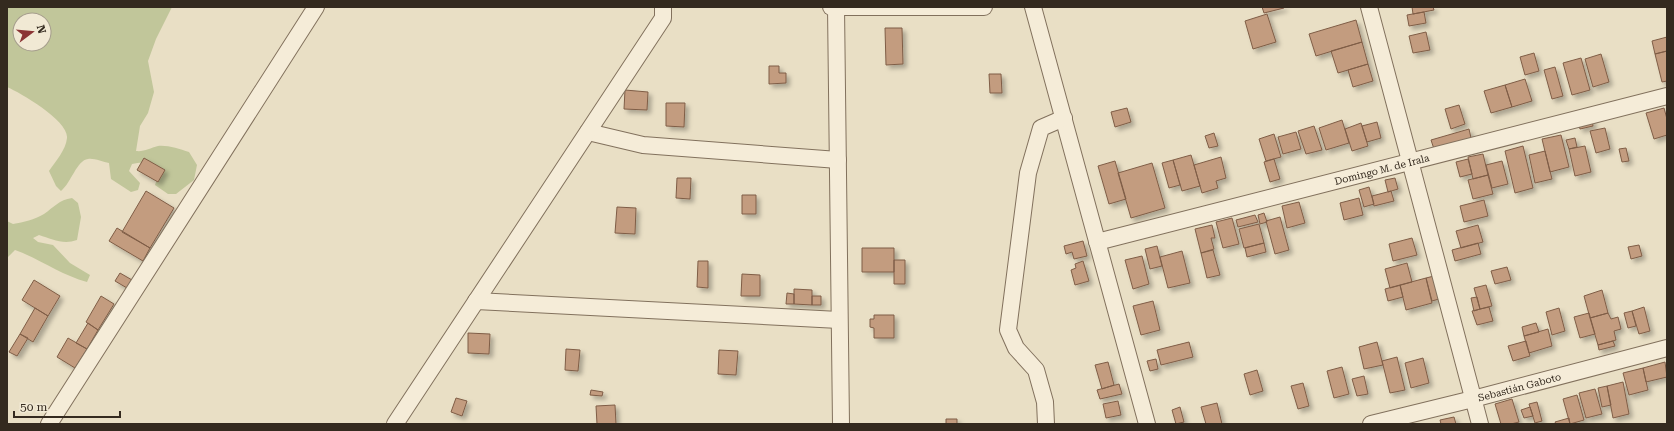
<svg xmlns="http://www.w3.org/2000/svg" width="1674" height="431" viewBox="0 0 1674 431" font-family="'Roboto Serif',serif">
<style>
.green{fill:#c1c69a;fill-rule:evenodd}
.building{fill:#c39c7f;stroke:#7f5d46;filter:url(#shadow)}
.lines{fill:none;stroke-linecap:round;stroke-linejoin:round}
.street-casing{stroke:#82715d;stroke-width:18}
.street{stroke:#f5ecd8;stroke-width:16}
.labels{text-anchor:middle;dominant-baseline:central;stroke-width:4;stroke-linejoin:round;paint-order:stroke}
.street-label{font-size:10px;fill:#342a1f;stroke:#f1e9d4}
</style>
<defs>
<filter id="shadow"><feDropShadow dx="3.5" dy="3.5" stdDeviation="2" flood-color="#0004"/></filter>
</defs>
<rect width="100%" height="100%" fill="#e9dfc5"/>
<path class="green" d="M7 7H172L156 39 148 61 154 92 148 113 140 126 136 151C144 152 150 148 158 146 168 145 179 149 189 152L197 165 194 180 176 194H168L155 185 160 170C150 163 145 161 132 164L129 171 140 183 138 190 131 192 111 179 109 163C103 162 94 158 88 159 77 160 71 183 61 191L56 186 49 171C55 162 66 150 67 138 69 121 21 93 7 87ZM20 20H44V44H20Z
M72 198 78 203 81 217 77 240C63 245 52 239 39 235L33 238 38 242 53 245 70 263 90 275 87 282C61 275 40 259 15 250L7 258V221L13 224C24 222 34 220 44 214 54 207 59 200 72 198Z"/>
<path class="building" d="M1262 7H1284V8L1264 13Z
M1412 7H1433L1434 10 1413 14Z
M1424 12 1426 23 1409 26 1407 15Z
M1267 14 1276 42 1253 49 1245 21Z
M1356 20 1362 42 1316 56 1309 34Z
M885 28H902L903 64 886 65Z
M1426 32 1430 50 1413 53 1409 36Z
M1667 37V51L1655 54 1652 41Z
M1362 42 1368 64 1338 73 1331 51Z
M1667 51V81L1662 82 1655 54Z
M1534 53 1539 71 1525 75 1520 57Z
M1601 54 1609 82 1593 87 1585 59Z
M1581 58 1590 90 1572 95 1563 63Z
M1368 64 1373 81 1353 87 1348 70Z
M769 66H779V73H786V83L769 84Z
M1555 67 1563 96 1552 99 1544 70Z
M989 74H1001L1002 93H990Z
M1525 79 1532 101 1512 107 1505 85Z
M1505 85 1512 107 1491 113 1484 91Z
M625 90 648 92 647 110 624 109Z
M666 103H685L684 127 666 126Z
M1459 105 1465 124 1451 129 1445 109Z
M1127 108 1131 122 1115 127 1111 112Z
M1664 108 1667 119V135L1654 139 1646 113Z
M1592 119 1593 126 1580 129 1578 122Z
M1342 120 1349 143 1326 150 1319 128Z
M1377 122 1381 138 1367 142 1362 126Z
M1361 123 1368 146 1352 151 1345 129Z
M1314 126 1322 150 1306 154 1298 131Z
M1605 128 1610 149 1596 153 1590 131Z
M1469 129 1471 138 1434 149 1431 140Z
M1296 132 1301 149 1283 154 1278 137Z
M1214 133 1218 146 1209 148 1205 136Z
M1274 134 1281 157 1266 161 1259 139Z
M1561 135 1569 167 1550 172 1542 139Z
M1575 138 1577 147 1569 149 1566 140Z
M1523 146 1533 188 1515 193 1505 151Z
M1585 146 1591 172 1575 176 1569 149Z
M1626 148 1629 161 1622 162 1619 149Z
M1545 151 1552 179 1535 183 1529 155Z
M1483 154 1488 175 1473 179 1468 157Z
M1191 155 1200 186 1182 191 1173 160Z
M1221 157 1226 178 1216 181 1218 188 1202 193 1194 165Z
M144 158 165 170 158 182 137 170Z
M1274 159 1280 179 1270 182 1264 162Z
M1468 159 1472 174 1460 177 1456 162Z
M1173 160 1180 185 1169 188 1162 163Z
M1115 161 1126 199 1109 204 1098 166Z
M1502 161 1508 184 1492 188 1486 165Z
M1152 163 1165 208 1131 218 1118 173Z
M1488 175 1493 194 1473 199 1468 180Z
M677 178H691L690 199 676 198Z
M1395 178 1398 189 1388 192 1385 180Z
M1369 187 1374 204 1364 207 1359 190Z
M146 191 174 208 150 248 122 232Z
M1391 191 1394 201 1374 206 1372 196Z
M742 195H756V214H742Z
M1359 198 1363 215 1344 220 1340 203Z
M1484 200 1488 216 1464 222 1460 206Z
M1299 202 1305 223 1287 228 1282 206Z
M617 207 636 208 635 234 615 233Z
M1264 213 1267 222 1260 224 1258 215Z
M1255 215 1258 222 1238 227 1236 220Z
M1280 217 1289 250 1275 254 1266 221Z
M1232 218 1239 244 1223 248 1216 222Z
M1259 224 1264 243 1244 248 1239 229Z
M1212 225 1215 238H1211L1214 249 1201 253 1195 229Z
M1478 225 1483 242 1461 248 1456 231Z
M117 228 150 248 143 261 109 241Z
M1412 238 1417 255 1393 261 1389 244Z
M1083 241 1087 256 1074 259 1072 252 1066 254 1064 246Z
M1264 243 1266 252 1247 257 1245 248Z
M1478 243 1481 254 1455 261 1452 250Z
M1639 245 1642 256 1631 259 1628 247Z
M1157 246 1162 266 1150 269 1145 249Z
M862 248H894V272H862Z
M1213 250 1220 275 1207 278 1201 253Z
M1182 251 1190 283 1168 288 1160 257Z
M1142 256 1149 284 1133 289 1125 260Z
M894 260H905V284H894Z
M698 261H708V288L697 287Z
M1083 261 1089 281 1075 285 1071 270 1076 268 1075 264Z
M1407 263 1412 282 1390 288 1385 269Z
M1507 267 1511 280 1495 284 1491 271Z
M120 273 132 280 127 288 115 281Z
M742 274 760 275V296H741Z
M1434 276 1439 299 1432 301 1426 278Z
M1426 278 1432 303 1406 310 1400 285Z
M34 280 60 296 48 316 22 300Z
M1400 285 1403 297 1388 301 1385 289Z
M1486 285 1492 306 1480 309 1474 288Z
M794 289 812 290V305L794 304Z
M1602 290 1608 313 1590 318 1584 296Z
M787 293 794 294V304H786Z
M101 296 114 304 98 330 86 322Z
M812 296H821V305H812Z
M1477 297 1480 309 1474 311 1471 298Z
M1153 301 1160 330 1141 335 1133 306Z
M1489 307 1493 321 1477 325 1472 311Z
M1644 307 1650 331 1639 334 1632 311Z
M35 308 48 316 33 342 20 334Z
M1559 308 1565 331 1552 335 1546 312Z
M1632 311 1636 326 1628 328 1624 313Z
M1589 313 1595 334 1580 338 1574 317Z
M1608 313 1611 319 1618 317 1621 329 1614 331 1616 340 1598 345 1590 318Z
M874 315H894V338H874V328L870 327V319H874Z
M88 323 98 330 87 349 76 343Z
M1536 323 1539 332 1524 336 1522 327Z
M1548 329 1552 346 1529 353 1524 336Z
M468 333 490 334 489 354 468 353Z
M20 334 28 338 17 356 9 352Z
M68 338 87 349 75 368 57 357Z
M1526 341 1530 356 1513 361 1508 346Z
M1613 341 1615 346 1599 350 1598 345Z
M1189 342 1193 357 1161 365 1157 350Z
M1377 342 1383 365 1364 369 1359 347Z
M566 349 580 350 578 371 565 370Z
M719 350 738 351 736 375 718 374Z
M1397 357 1405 390 1390 393 1382 361Z
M1423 358 1429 383 1411 388 1405 363Z
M1156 359 1158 369 1150 371 1147 361Z
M1108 362 1114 385 1102 389 1095 365Z
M1665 362 1667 377 1646 382 1643 368Z
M1342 367 1349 394 1334 398 1327 371Z
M1643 368 1648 390 1629 395 1623 373Z
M1257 370 1263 391 1250 395 1244 374Z
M1364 376 1368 394 1357 396 1352 379Z
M1623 382 1629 414 1613 418 1607 386Z
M1303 383 1309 406 1298 409 1291 386Z
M1119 384 1122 394 1100 399 1097 390Z
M1607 386 1611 405 1602 407 1598 388Z
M1595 389 1602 414 1586 418 1579 393Z
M591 390 603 392 602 396 590 395Z
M1577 395 1584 420 1570 424 1563 399Z
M456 398 467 401 462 416 451 412Z
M1512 399 1519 422 1511 424H1501L1495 404Z
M1118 401 1121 415 1106 418 1103 404Z
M1537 402 1542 421 1535 423 1529 404Z
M1217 403 1222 424H1206L1201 407Z
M615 405 616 424H597L596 406Z
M1180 407 1184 422 1176 424 1172 410Z
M1530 407 1533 416 1524 418 1521 410Z
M1454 417 1456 424H1441L1440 420Z
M1569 418 1570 424H1556L1555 422Z
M946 419H957V424H946Z"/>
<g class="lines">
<defs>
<g id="street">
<path d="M831 7H984"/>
<path d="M836 7 841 424"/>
<path d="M1033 7 1147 424"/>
<path d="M1369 7 1480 424"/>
<path d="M588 132 643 145 838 160"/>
<path id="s1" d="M1097 242 1667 96"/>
<path d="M476 301 839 320"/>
<path d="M49 424 316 7"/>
<path d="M395 424 663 18V7"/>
<path d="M1046 424 1045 402 1036 370 1016 348 1008 330 1028 173 1041 128 1064 118"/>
<path id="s2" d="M1371 424 1473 399 1667 348"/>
</g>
</defs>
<use href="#street" class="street-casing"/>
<use href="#street" class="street"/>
</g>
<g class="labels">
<g class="street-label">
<text stroke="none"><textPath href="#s1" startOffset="294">Domingo M. de Irala</textPath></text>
<text stroke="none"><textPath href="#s2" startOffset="153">Sebastián Gaboto</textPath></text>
</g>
</g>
<rect width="1674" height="431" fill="none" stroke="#342a1f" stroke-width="16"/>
<g transform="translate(32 32) rotate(74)"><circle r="19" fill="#f1e9d4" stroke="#a59d8c"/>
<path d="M0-3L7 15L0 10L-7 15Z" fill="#8b3434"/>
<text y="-6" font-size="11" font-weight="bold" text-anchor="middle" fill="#342a1f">N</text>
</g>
<path d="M14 411v6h106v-6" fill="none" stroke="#342a1f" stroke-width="2"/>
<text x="20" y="411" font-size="12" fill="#342a1f" stroke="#f1e9d4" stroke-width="3" paint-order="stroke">50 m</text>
</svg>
